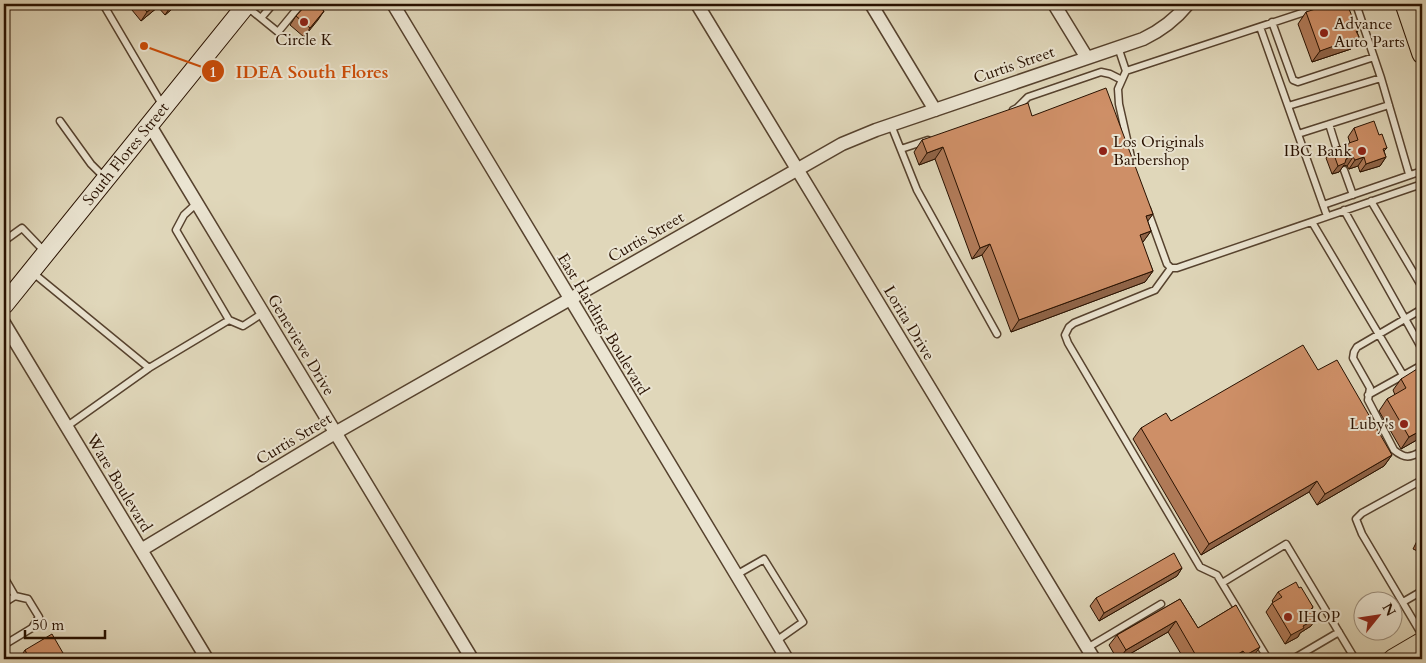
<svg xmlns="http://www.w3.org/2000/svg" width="1426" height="663" viewBox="0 0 1426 663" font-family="Cardo,serif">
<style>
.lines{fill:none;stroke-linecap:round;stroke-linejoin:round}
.lane-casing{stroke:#56422e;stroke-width:9}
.street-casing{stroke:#56422e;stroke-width:15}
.secondary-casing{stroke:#281100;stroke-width:20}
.primary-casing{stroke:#281100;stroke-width:21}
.lane{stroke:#ebe5d2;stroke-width:6}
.street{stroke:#ebe5d2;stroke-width:12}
.secondary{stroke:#ebe5d2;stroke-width:18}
.primary{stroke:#e0d7ba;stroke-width:19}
.wall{fill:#b17b59;stroke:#281100}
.shaded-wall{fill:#906448;stroke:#281100}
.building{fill:#ce8f67;stroke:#281100}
.poi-dot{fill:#8f2418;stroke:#ebe5d2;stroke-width:2}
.labels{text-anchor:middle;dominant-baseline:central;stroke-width:4;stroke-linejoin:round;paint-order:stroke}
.poi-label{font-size:16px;fill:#281100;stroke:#ebe5d2;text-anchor:start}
.street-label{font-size:16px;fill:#281100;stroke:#ebe5d2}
.leader{fill:none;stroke:#cb4e0a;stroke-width:2}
.callout-dot{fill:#cb4e0a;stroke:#ebe5d2;stroke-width:2}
.mark-label{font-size:15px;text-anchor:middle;font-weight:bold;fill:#fff}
.callout-label{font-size:18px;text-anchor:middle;font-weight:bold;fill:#cb4e0a;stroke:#ebe5d2;stroke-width:4;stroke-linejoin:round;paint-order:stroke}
</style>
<rect width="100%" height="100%" fill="#e0d7ba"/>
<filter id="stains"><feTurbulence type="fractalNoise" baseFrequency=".004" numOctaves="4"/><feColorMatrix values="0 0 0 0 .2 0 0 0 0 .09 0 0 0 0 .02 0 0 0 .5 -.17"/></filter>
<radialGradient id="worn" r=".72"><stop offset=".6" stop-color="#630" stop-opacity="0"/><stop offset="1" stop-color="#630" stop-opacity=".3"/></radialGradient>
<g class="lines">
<defs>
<path id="lane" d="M103 4 163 106
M246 6 278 32 301 4
M261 18 273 4
M1272 22 1293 80 1298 82 1374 57
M1260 27 1327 216
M1118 47 1126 71 1118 89 1119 104 1131 157
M1126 71 1329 4
M1381 78 1409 174
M1288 106 1381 78 1356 4
M1013 110 1017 108 1028 97 1101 72 1110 74 1122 80
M60 121 91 164 105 178
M1329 124 1338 153
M891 125 917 190 997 334
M1298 134 1389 105
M901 149 928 140
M1344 170 1353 195
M1371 201 1422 287
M1323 205 1422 171
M1147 209 1167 264 1171 268H1177L1422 184
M1344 210 1422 349
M1312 222 1403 375
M4 241 22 228 45 252
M1171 268 1155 290 1074 323 1069 327 1065 335 1068 343 1200 567 1217 575 1268 659
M32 272 149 368
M1422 309 1357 347 1354 352 1353 358 1370 388 1368 400 1394 450C1405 459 1410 458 1422 451
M229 320 243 326 263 313
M1368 395 1422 365
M66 427 149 368 229 320 176 230 184 215 197 203
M1422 480 1362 513 1356 519 1362 534 1422 635
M736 575 764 559 803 622 776 641
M4 577 15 596
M1222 583 1286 544 1355 659
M1403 602 1422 591
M4 603 15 596 28 599 39 617 32 628 4 645
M1087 648 1161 604
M1159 659 1162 658 1163 659
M1293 659 1339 632"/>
<path id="street" d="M393 4 787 659
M697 4 1094 659
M871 4 935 110
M1054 4 1087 58
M149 124 472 659
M4 323 207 659
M141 550 335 433 842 144 876 130 1143 39C1162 30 1175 20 1188 4"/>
<g id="secondary">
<path id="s1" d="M4 305 247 4"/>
</g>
<path id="primary" d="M1405 4 1422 54
M1393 659 1422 642"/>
</defs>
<use href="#lane" class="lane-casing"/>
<use href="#street" class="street-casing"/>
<use href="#secondary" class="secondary-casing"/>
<use href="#primary" class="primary-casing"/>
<use href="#lane" class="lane"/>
<use href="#street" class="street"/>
<use href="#secondary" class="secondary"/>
<use href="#primary" class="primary"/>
</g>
<path class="wall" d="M127 4H178L165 15 158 7 141 21Z
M324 11 304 37 290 25 296 16Z
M1306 12 1358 31 1357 32 1359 37 1351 49 1312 62 1298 24Z
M1032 116 1153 214 1147 221 1151 231 1142 243 1153 271 1145 282 1011 332 982 255 972 259 935 159 919 165 914 152 922 140Z
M1354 128 1379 135 1387 148 1384 151 1386 157 1380 166 1360 172 1358 166 1349 169 1347 166 1344 165 1339 172 1332 174 1326 158 1332 149H1345L1350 143 1348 137Z
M1318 370 1392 455 1384 466 1317 505 1309 492 1201 555 1133 439 1141 428 1171 421Z
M1401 379H1422V437L1401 449 1379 411 1387 399 1395 395 1393 390Z
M1422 531V553L1413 549Z
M1182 568 1177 576 1099 621 1090 606 1096 598Z
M1299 588 1313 607 1312 609 1311 626 1300 633 1298 637 1285 644 1266 612 1273 602 1272 601 1278 592Z
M1180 599 1198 628 1236 605 1253 657 1250 659H1184L1168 632 1121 659H1117L1109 645 1117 635Z
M25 650 59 659H19Z"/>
<path class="shaded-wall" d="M157 4H160L158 7 141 21 147 12Z
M174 4H178L165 15 171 6Z
M324 11 318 20 304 37 310 28Z
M1358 31 1351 40 1359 37 1351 49 1312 62 1320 51Z
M943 147 935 159 919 165 927 153Z
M1349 157H1353L1347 166 1344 165 1339 172 1332 174 1338 166Z
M1364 157 1358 166 1349 169 1355 160Z
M1386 157 1380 166 1360 172 1366 164Z
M1153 214 1145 225 1146 216Z
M1151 231 1143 242 1132 247 1140 235Z
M990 244 982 255 972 259 980 248Z
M1153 271 1145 282 1011 332 1019 320Z
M1422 430V437L1401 449 1409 437Z
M1392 455 1384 466 1317 505 1325 494Z
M1317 481 1309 492 1201 555 1209 544Z
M1182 568 1177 576 1099 621 1104 613Z
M1317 618 1311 626 1300 633 1298 637 1285 644 1291 635 1303 626Z
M1176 621 1168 632 1121 659H1119L1126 650Z
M1260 647 1253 657 1250 659H1243L1246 655Z
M1243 651 1238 659H1230Z"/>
<path class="building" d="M140 4H157L147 12Z
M307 4H315L324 11 310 28 296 16Z
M1331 4H1347L1358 31H1356L1359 37 1320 51 1306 12Z
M1106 88 1153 214 1146 216 1151 231 1140 235 1153 271 1019 320 990 244 980 248 943 147 927 153 922 140 1028 103 1032 116Z
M1374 121 1379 135 1382 134 1387 148 1383 149 1386 157 1366 164 1364 157 1355 160 1353 157H1349L1346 159 1345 163 1338 166 1332 149 1340 146 1342 149H1346L1349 143 1358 140 1354 128Z
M1303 345 1318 370 1337 360 1392 455 1325 494 1317 481 1209 544 1141 428 1166 413 1171 421Z
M1417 369 1422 379V430L1409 437 1387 399 1406 388 1401 379Z
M1422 534V541L1419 540Z
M1174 553 1182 568 1104 613 1096 598Z
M1296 582 1299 588 1301 587 1313 607 1311 609 1317 618 1303 626 1304 628 1291 635 1272 603 1282 597 1278 592Z
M1180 599 1198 628 1236 605 1260 647 1246 655 1243 651 1230 659H1198L1176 621 1126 650 1117 635Z
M52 634 63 653 57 657 59 659H22L28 656 25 650Z"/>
<g class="poi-dot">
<circle cx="304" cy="22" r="5"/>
<circle cx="1324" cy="33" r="5"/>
<circle cx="1103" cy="151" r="5"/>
<circle cx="1362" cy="151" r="5"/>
<circle cx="1404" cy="424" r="5"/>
<circle cx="1288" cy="617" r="5"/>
</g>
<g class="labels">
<g class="poi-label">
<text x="1334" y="24">Advance<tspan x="1334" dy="18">Auto Parts</tspan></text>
<text x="304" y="40" text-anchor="middle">Circle K</text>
<text x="1113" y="142">Los Originals<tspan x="1113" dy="18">Barbershop</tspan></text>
<text x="1352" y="151" text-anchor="end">IBC Bank</text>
<text x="1394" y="424" text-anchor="end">Luby's</text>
<text x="1298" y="617">IHOP</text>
</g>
<g class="street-label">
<text transform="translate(1014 65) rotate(-19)">Curtis Street</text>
<text stroke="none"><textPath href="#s1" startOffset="194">South Flores Street</textPath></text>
<text transform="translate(646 237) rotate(-30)">Curtis Street</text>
<text transform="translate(909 323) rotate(59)">Lorita Drive</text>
<text transform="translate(603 324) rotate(59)">East Harding Boulevard</text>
<text transform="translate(301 345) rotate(59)">Genevieve Drive</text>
<text transform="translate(294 439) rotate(-31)">Curtis Street</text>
<text transform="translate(119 483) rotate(59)">Ware Boulevard</text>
</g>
</g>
<path class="leader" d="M144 46L213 71"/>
<g class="callout-dot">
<circle cx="144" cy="46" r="5"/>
<circle cx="213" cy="71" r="12"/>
</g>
<g class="mark-label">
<text x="213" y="77">1</text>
</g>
<g class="callout-label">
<text x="312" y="78">IDEA South Flores</text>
</g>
<rect width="1426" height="663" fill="none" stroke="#e0d7ba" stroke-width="20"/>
<rect x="5" y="5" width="1416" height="653" fill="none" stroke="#281100" stroke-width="2.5"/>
<rect x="10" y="10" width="1406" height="643" fill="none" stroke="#281100"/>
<g transform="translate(1378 616) rotate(60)"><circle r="24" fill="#ebe5d2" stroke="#9d907e"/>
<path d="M0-4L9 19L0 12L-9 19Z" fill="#8f2418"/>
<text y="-8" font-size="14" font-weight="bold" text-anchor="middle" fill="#281100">N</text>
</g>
<path d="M25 630v8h80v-8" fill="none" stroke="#281100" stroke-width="2.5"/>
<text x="32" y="630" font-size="15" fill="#281100" stroke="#ebe5d2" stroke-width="4" paint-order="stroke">50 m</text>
<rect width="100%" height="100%" filter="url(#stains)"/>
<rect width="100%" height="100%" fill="url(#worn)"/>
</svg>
